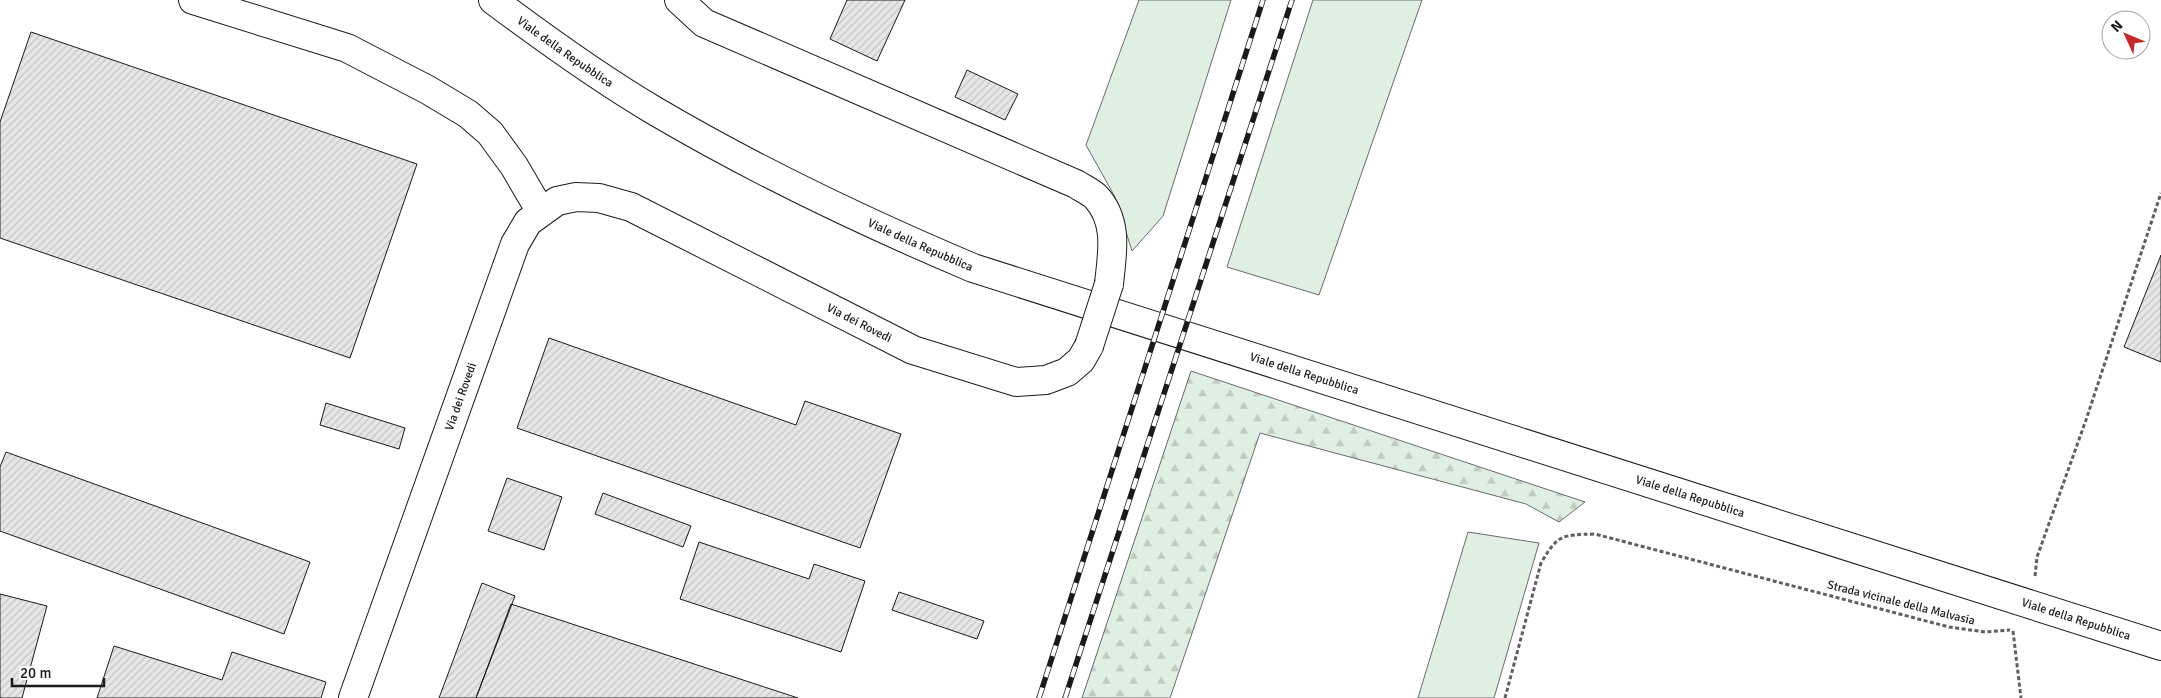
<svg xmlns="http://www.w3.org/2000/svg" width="2161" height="698" viewBox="0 0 2161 698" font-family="Signika,sans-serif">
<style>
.grass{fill:#e0efe3;stroke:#6a6a6a}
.forest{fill:url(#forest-firs);stroke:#6a6a6a}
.building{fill:url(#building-hatch);stroke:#1a1a1a}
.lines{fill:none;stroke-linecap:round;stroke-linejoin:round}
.street-casing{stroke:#1a1a1a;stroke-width:30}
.secondary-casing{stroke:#1a1a1a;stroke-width:30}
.path{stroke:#5f5f5f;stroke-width:3;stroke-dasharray:4 2.5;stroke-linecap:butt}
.street{stroke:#fff;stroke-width:28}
.secondary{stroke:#fff;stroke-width:28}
.rail-casing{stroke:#1a1a1a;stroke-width:5.5}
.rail{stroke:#fff;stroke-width:4;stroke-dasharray:11;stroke-linecap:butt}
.street-bridge-casing{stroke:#1a1a1a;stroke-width:30;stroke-linecap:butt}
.street-bridge{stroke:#fff;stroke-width:28}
.labels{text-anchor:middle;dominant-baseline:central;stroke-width:4;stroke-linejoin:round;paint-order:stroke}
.street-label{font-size:12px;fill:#1a1a1a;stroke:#fff}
</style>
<defs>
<pattern id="forest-firs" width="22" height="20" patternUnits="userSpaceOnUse" patternTransform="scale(1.25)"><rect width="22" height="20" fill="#e0efe3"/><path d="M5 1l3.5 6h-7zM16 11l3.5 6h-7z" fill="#c0ccc2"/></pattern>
<pattern id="building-hatch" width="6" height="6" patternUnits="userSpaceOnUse" patternTransform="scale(1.25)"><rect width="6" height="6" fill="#e6e6e6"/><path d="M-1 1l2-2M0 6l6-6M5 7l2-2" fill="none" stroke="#c5c5c5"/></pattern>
</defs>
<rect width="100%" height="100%" fill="#fff"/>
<path class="grass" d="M1139 0H1231L1163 216 1132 251 1115 197 1086 145Z
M1313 0H1422L1319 295 1227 267Z
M1468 532 1539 543 1494 698H1418Z"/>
<path class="forest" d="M1191 371 1585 502 1559 522 1526 504 1260 433 1170 698H1082Z"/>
<path class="building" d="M847 0H905L877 61 830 39Z
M31 32 417 164 350 358 0 238V122Z
M967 70 1018 94 1005 120 955 97Z
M2161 255V362L2124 347Z
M549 338 796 425 805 401 901 434 860 548 517 428Z
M326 403 405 428 399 449 320 425Z
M6 452 310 562 284 634 0 531V467Z
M507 478 562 497 544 550 488 531Z
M603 493 691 526 683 547 595 514Z
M699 542 809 579 814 564 865 581 841 652 680 599Z
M482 583 515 596 476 698H439Z
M899 592 984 621 977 639 892 610Z
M0 594 47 606 22 698H0Z
M511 604 798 698H476Z
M114 646 222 680 232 652 326 682 321 698H97Z"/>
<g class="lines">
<defs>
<g id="street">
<path d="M193 0 347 48 428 90 468 114 490 133 514 166 541 212"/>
<path d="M679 0 704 23 1076 184C1082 188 1091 192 1096 197 1119 222 1112 254 1109 284"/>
<path id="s1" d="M353 698 515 244 528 222 557 201 576 197 599 198 631 207 913 350 1016 382 1046 380 1067 372 1081 360 1089 346"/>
</g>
<g id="secondary">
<path id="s2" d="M493 0C545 39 599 78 655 111 757 171 864 222 973 268L2161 646"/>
</g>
</defs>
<use href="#street" class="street-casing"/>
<use href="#secondary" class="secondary-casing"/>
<path class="path" d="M2035 576 2037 557 2086 420 2161 193
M2013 631 2021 698
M1505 698 1541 563C1558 534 1562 535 1595 534L1949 627 1985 632 2010 630"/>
<use href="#street" class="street"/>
<use href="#secondary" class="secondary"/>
<defs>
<path id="rail" d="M1039 698 1263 0
M1065 698 1292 0"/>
</defs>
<use href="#rail" class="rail-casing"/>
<use href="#rail" class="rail"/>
<defs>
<path id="street-bridge" d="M1089 346 1109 284"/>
</defs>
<use href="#street-bridge" class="street-bridge-casing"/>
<use href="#street-bridge" class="street-bridge"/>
</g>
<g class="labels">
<g class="street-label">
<text stroke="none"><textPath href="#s2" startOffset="89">Viale della Repubblica</textPath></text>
<text stroke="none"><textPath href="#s2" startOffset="494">Viale della Repubblica</textPath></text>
<text stroke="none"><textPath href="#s1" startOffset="875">Via dei Rovedi</textPath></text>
<text stroke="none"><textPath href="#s2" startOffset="899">Viale della Repubblica</textPath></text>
<text stroke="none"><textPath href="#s1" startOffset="320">Via dei Rovedi</textPath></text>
<text stroke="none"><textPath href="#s2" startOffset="1304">Viale della Repubblica</textPath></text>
<text transform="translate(1901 603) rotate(14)">Strada vicinale della Malvasia</text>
<text stroke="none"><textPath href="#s2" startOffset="1709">Viale della Repubblica</textPath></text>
</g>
</g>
<g transform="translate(2126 35) rotate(314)"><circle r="24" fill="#ffffff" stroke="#a3a3a3"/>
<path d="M0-4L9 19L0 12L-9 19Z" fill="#c62828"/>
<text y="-8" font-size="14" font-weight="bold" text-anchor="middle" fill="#1a1a1a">N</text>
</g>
<path d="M12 678v8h92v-8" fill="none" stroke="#1a1a1a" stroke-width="2.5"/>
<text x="20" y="678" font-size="15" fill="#1a1a1a" stroke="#ffffff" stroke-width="4" paint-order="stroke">20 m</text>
</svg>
